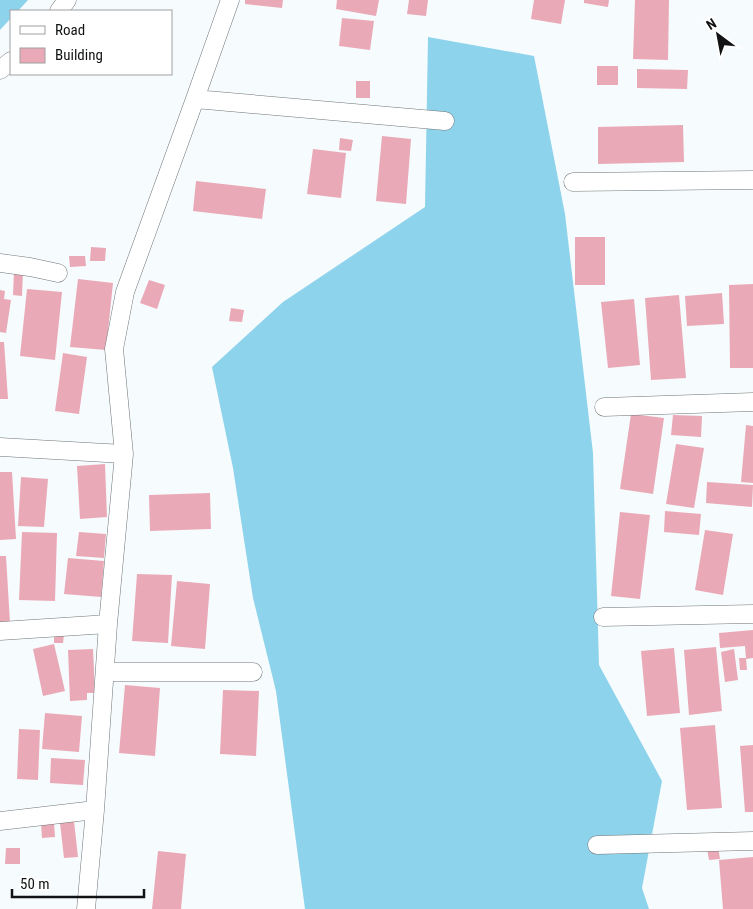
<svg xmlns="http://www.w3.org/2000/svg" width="753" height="909" viewBox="0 0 753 909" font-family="'Roboto Condensed',sans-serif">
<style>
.forest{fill:#8ed3ec}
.building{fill:#eaa9b6}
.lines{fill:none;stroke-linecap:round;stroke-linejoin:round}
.street-casing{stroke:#707577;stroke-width:19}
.street{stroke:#fff;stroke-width:18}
</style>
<rect width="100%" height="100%" fill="#f6fbfe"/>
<path class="forest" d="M0 0H28L18 11H11V18L0 30Z
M428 37 534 56 565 214 593 453 599 665 662 781 642 888 649 909H305L276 691 253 598 233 468 212 367 283 302 425 207Z"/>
<path class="building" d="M245 0H283L282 8 245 4Z
M337 0H379L376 16 336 9Z
M409 0H428L426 16 407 14Z
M534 0H565L561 24 531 19Z
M584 0H609L608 7 584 3Z
M635 0H669L668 60 633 59Z
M342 18 374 21 370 50 339 46Z
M597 66H618V85H597Z
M637 69 688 70 687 89 637 88Z
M356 81H370V98H356Z
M683 125 684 162 598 164V127Z
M382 136 411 139 406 204 376 201Z
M340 138 353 140 351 151 339 150Z
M313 149 346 153 341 198 307 194Z
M196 181 266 189 262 219 193 211Z
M575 237H605V285H575Z
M91 247 106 248 105 261H90Z
M69 256H85L86 266 70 267Z
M14 272H23L22 296 13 295Z
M78 279 113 283 106 350 70 347Z
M149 280 165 285 157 309 140 303Z
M753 284V368H730L729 285Z
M27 289 62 292 55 360 20 356Z
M0 290 5 291 4 299 11 300 6 333 0 332Z
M722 293 724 324 687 326 685 296Z
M679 295 686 378 651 380 645 298Z
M634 299 640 365 608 368 601 302Z
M231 308 244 310 242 322 229 321Z
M0 342H4L8 399H0Z
M63 353 87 357 79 414 55 411Z
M631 414 664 418 653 494 620 489Z
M673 415 702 416 701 437 671 435Z
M746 425 753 426V483L741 482Z
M676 444 704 448 694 508 666 504Z
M105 464 107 517 80 519 77 466Z
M0 472H12L16 539 0 540Z
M21 477 48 479 44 527 18 526Z
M707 482 753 485 752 507 706 503Z
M210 493 211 529 150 531 149 495Z
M665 511 701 514 699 535 664 532Z
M620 512 650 515 640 599 611 596Z
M705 530 733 534 723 595 695 590Z
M22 532 57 533 55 601 19 600Z
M79 532 106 534 104 558 76 556Z
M0 556H6L10 623 0 624Z
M68 558 104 561 101 597 64 594Z
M137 574 172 575 168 643 132 641Z
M177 581 210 584 205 649 171 646Z
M753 630V658L746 659 745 646 720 648 719 633Z
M54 634H64L63 643H54Z
M54 644 65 691 43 696 33 649Z
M716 647 722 711 689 715 684 650Z
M674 648 680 713 647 716 641 651Z
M93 649 95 693H87V700L70 701 68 650Z
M734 649 738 680 725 682 721 652Z
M739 658H746L747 670H740Z
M125 685 160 688 155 756 119 753Z
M223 690 259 691 256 756 220 754Z
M45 713 82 716 79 752 42 749Z
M715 725 722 808 687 810 680 728Z
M19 729 40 730 38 780 17 779Z
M753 745V812H745L740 746Z
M51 758 85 760 83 785 50 783Z
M74 821 78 857 64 858 60 823Z
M41 823H54L55 837 42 838Z
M718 846 720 859 709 860 707 848Z
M6 848H20V864H5Z
M158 851 186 854 181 909H152Z
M753 857V909H723L719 860Z"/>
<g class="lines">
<defs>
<path id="street" d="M59 11 67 0
M0 70 11 61
M195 99 445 121
M573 182 753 180
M0 263 30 267 58 273
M604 407 753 402
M0 447 124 454
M603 617 753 614
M0 631 108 624
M105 672H253
M0 821 95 810
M597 845 753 841
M86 909 95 810 108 624 124 454 114 349 125 292 195 99 230 0"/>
</defs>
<use href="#street" class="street-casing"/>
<use href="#street" class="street"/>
</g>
<rect x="10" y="10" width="162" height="65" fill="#ffffff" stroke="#9fa0a1"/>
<rect x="20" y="26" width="25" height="8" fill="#ffffff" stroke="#9fa0a1"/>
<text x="55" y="35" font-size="15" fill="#101213">Road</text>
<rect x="20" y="48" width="25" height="15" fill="#eaa9b6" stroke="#9fa0a1"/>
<text x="55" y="60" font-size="15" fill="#101213">Building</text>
<g transform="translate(718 35) rotate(328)" stroke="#ffffff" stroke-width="4" paint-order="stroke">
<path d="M0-4L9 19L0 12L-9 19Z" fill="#101213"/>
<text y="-8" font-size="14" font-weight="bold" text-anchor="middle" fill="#101213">N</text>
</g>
<path d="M12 889v8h132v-8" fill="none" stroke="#101213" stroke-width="2.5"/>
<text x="20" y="889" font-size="15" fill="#101213" stroke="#ffffff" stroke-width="4" paint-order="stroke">50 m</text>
</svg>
